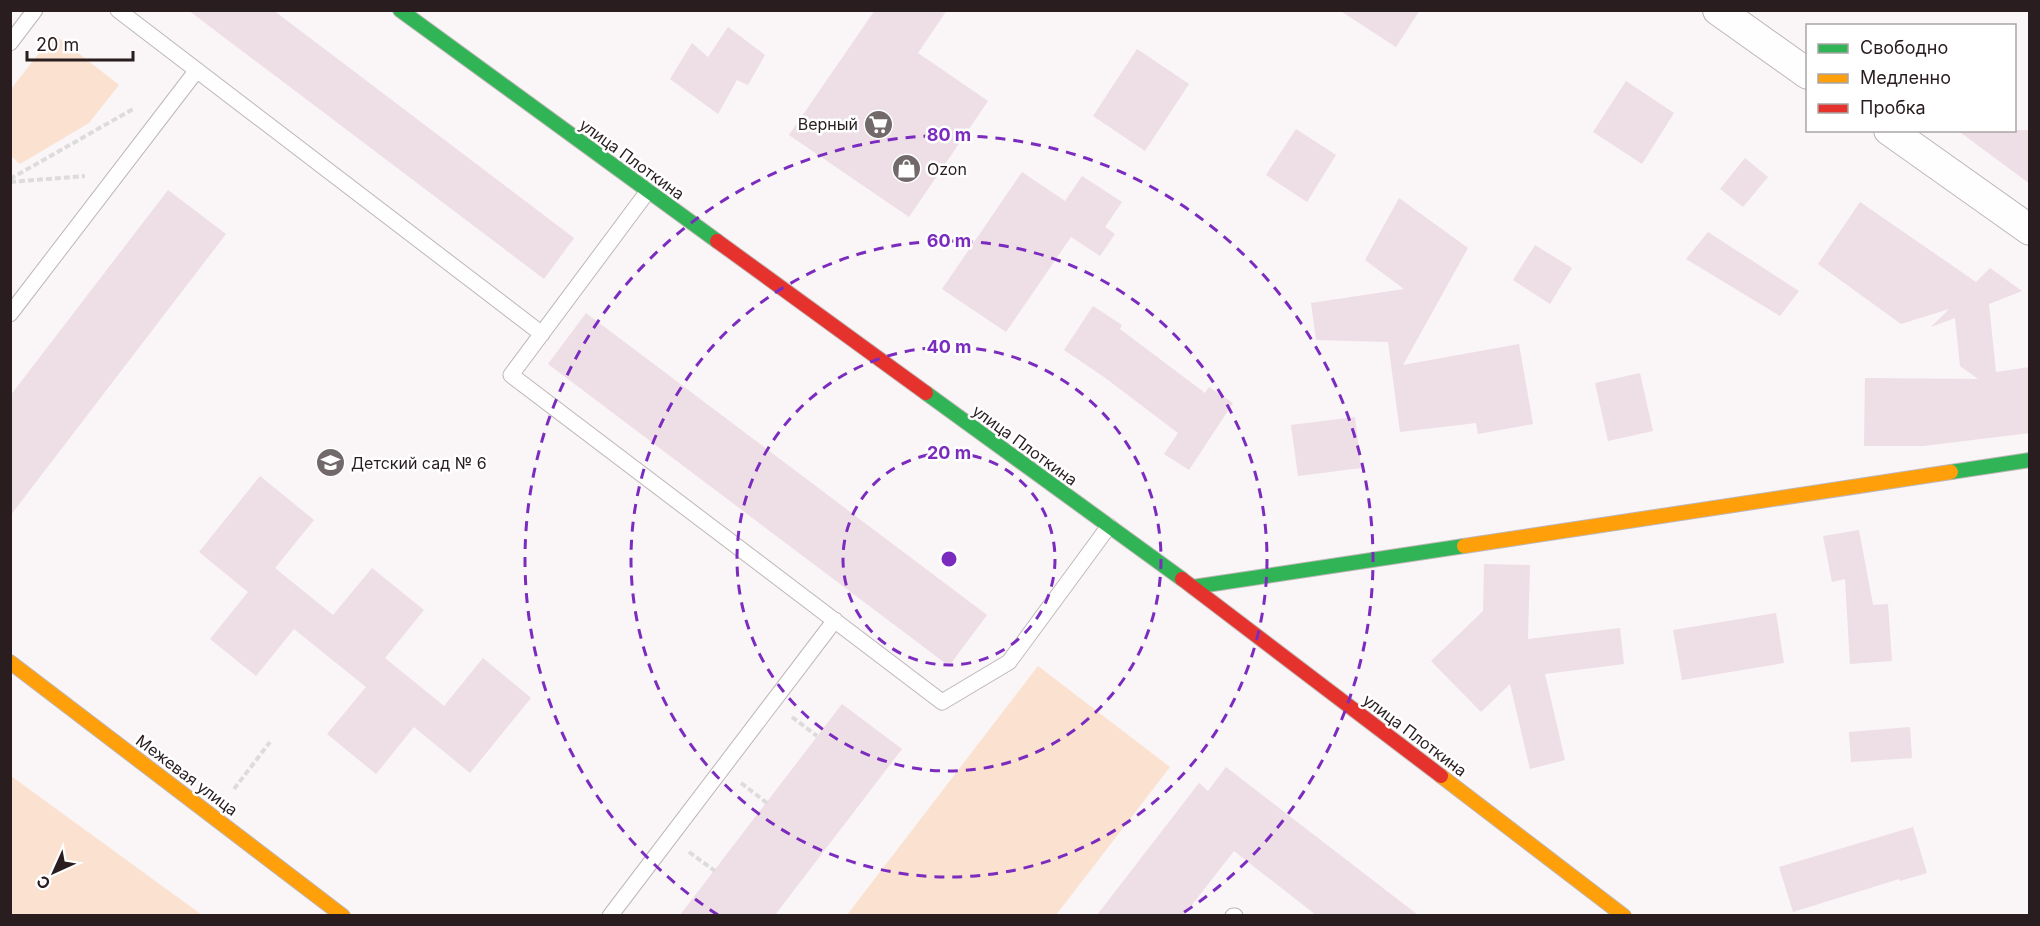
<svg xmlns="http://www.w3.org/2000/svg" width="2040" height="926" viewBox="0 0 2040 926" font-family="Inter,sans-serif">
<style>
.green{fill:#fbe1d0}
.building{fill:#eedee6}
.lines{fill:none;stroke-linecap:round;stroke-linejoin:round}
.lane-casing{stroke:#beb6b7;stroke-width:17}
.street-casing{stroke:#beb6b7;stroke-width:32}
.fast-casing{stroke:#beb6b7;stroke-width:16}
.slow-casing{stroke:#beb6b7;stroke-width:16}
.jam-casing{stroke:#beb6b7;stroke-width:16}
.path{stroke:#dddbdc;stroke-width:4;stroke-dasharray:6 3;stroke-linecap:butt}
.lane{stroke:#fefefe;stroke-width:15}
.street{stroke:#fefefe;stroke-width:30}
.fast{stroke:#30b455;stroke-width:14}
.slow{stroke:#ff9f0a;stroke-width:14}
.jam{stroke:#e5322d;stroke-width:14}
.ring{fill:none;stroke:#7b2cbf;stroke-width:3;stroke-dasharray:10 8}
.labels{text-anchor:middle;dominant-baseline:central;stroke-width:5;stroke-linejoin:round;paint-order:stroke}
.poi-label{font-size:16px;fill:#291d1f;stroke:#fff;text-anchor:start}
.street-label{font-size:16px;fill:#291d1f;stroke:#fff}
.centre{fill:#7b2cbf;stroke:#fff;stroke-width:3}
.ring-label{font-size:18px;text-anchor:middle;font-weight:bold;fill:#7b2cbf;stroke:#fff;stroke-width:5;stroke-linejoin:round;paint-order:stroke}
</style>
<rect width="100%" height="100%" fill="#faf5f6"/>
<path class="green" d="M54 34 119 85 89 123 20 164 11 156V89Z
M1038 666 1170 767 1056 915H847Z
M11 776 202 915H11Z"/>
<path class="building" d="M188 10H273L574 238 544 279Z
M875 10H947L918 53 988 101 909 217 789 135Z
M1339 10H1420L1396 47Z
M728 27 765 55 748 85 737 80 718 114 670 79 692 43 708 57Z
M1137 49 1189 84 1145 151 1093 116Z
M1626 81 1674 113 1642 164 1593 132Z
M1296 129 1336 155 1307 202 1266 175Z
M1957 130H2030V184Z
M1745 158 1768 177 1743 207 1720 189Z
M1022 172 1065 201 1082 176 1122 202 1105 227 1115 234 1100 256 1071 237 1006 332 942 289Z
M168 190 226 234 10 516V396Z
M1399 198 1468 248 1403 365 1519 344 1533 424 1478 434 1476 423 1400 432 1388 342 1316 340 1311 303 1404 289 1365 260Z
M1860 202 1976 282 1990 268 2022 291 1989 304 1996 372 2030 367V433L1923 446H1864L1865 378 1978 379 1960 366 1955 318 1931 327 1949 309 1901 324 1818 264Z
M1708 232 1799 291 1780 316 1686 259Z
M1535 245 1572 268 1550 304 1513 280Z
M1093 306 1122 325 1120 329 1205 393 1209 387 1233 403 1189 470 1164 454 1178 433 1104 377 1064 350Z
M586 313 987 615 949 666 548 364Z
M1640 373 1653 431 1608 441 1595 383Z
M1355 417 1361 468 1298 476 1291 425Z
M260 476 314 520 275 568 333 615 372 568 424 610 385 658 444 706 483 658 531 698 470 773 414 727 376 774 327 734 366 687 294 629 256 676 210 639 248 592 199 552Z
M1859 530 1873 605 1888 604 1892 661 1850 664 1845 579 1832 582 1823 536Z
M1484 564 1530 565 1528 639 1620 628 1624 664 1545 674 1565 760 1530 769 1510 684 1481 712 1431 661 1483 611Z
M1776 613 1784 663 1682 680 1673 630Z
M842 704 902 749 775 915H680Z
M1910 727 1912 758 1851 762 1849 732Z
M1226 767 1418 915H1316L1234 851 1184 915H1097L1199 783 1208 791Z
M1913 827 1927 873 1900 881 1899 879 1793 912 1779 867Z"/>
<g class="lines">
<defs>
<path id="lane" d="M118 10 542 334
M10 43 35 10
M648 191 511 375 942 702 1009 662 1109 526
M10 314 197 70
M610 916 835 620
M1233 916H1235"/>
<path id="street" d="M1718 10 1808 74
M1889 130 2030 230"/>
<path id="fast" d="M400 10 717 241
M926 393 1182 579
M1951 472 2030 460
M1193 587 1464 546"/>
<path id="slow" d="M1464 546 1951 472
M10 662 343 916
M1441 776 1624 916"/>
<path id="jam" d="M717 241 926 393
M1182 579 1441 776"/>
</defs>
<use href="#lane" class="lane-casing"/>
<use href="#street" class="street-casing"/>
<use href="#fast" class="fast-casing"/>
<use href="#slow" class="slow-casing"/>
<use href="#jam" class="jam-casing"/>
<path class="path" d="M10 179 133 109
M10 182 85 176
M792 717 817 736
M741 783 767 803
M234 789 270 742
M689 852 715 871"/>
<use href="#lane" class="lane"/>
<use href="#street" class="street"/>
<use href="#fast" class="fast"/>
<use href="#slow" class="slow"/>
<use href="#jam" class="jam"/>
</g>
<g class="ring">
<circle cx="949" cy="559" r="106"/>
<circle cx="949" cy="559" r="212"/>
<circle cx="949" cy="559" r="318"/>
<path d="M718 915A424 424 0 1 1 1180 915"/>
</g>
<defs>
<symbol id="supermarket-disc" viewBox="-11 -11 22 22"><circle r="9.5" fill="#72696a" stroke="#fff"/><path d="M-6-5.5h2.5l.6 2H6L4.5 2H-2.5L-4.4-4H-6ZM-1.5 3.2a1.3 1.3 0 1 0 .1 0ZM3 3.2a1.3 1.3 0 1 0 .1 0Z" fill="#fff"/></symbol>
<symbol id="shop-disc" viewBox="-11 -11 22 22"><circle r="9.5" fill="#72696a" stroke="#fff"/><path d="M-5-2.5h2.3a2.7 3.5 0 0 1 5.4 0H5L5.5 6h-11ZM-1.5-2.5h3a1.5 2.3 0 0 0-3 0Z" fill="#fff"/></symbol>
<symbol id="school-disc" viewBox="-11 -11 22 22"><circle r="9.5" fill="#72696a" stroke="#fff"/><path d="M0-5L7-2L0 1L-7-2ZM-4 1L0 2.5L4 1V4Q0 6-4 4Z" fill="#fff"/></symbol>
</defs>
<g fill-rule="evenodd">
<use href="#supermarket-disc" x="862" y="108" width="33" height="33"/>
<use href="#shop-disc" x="890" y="152" width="33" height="33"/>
<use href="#school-disc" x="314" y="446" width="33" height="33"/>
</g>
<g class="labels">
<g class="poi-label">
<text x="858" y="124" text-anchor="end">Верный</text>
<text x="927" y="169">Ozon</text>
<text x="351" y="463">Детский сад № 6</text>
</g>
<g class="street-label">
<text transform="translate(632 159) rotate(36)">улица Плоткина</text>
<text transform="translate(1025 445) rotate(36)">улица Плоткина</text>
<text transform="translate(1415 735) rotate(37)">улица Плоткина</text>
<text transform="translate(187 775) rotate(37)">Межевая улица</text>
</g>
</g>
<circle cx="949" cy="559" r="9" class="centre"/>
<g class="ring-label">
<text x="949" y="141">80 m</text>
<text x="949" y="247">60 m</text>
<text x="949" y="353">40 m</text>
<text x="949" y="459">20 m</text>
</g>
<rect width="2040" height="926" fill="none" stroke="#291d1f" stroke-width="24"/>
<rect x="1806" y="24" width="210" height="108" fill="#ffffff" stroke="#a9a5a5" stroke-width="1.5"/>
<rect x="1818" y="44" width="30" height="9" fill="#30b455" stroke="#a9a5a5" stroke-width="1.5"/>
<text x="1860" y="54" font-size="18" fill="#291d1f">Свободно</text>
<rect x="1818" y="74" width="30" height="9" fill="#ff9f0a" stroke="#a9a5a5" stroke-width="1.5"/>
<text x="1860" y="84" font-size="18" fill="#291d1f">Медленно</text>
<rect x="1818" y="104" width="30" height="9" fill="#e5322d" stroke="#a9a5a5" stroke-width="1.5"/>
<text x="1860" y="114" font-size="18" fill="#291d1f">Пробка</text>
<g transform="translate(54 872) rotate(225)" stroke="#ffffff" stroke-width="4.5" paint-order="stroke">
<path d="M0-4.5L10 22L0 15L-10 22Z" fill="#291d1f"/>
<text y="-9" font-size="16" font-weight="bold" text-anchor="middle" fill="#291d1f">С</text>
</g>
<path d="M27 51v9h106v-9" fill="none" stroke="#291d1f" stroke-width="3"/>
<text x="36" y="51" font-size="18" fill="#291d1f" stroke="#ffffff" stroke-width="4.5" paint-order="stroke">20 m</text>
</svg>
